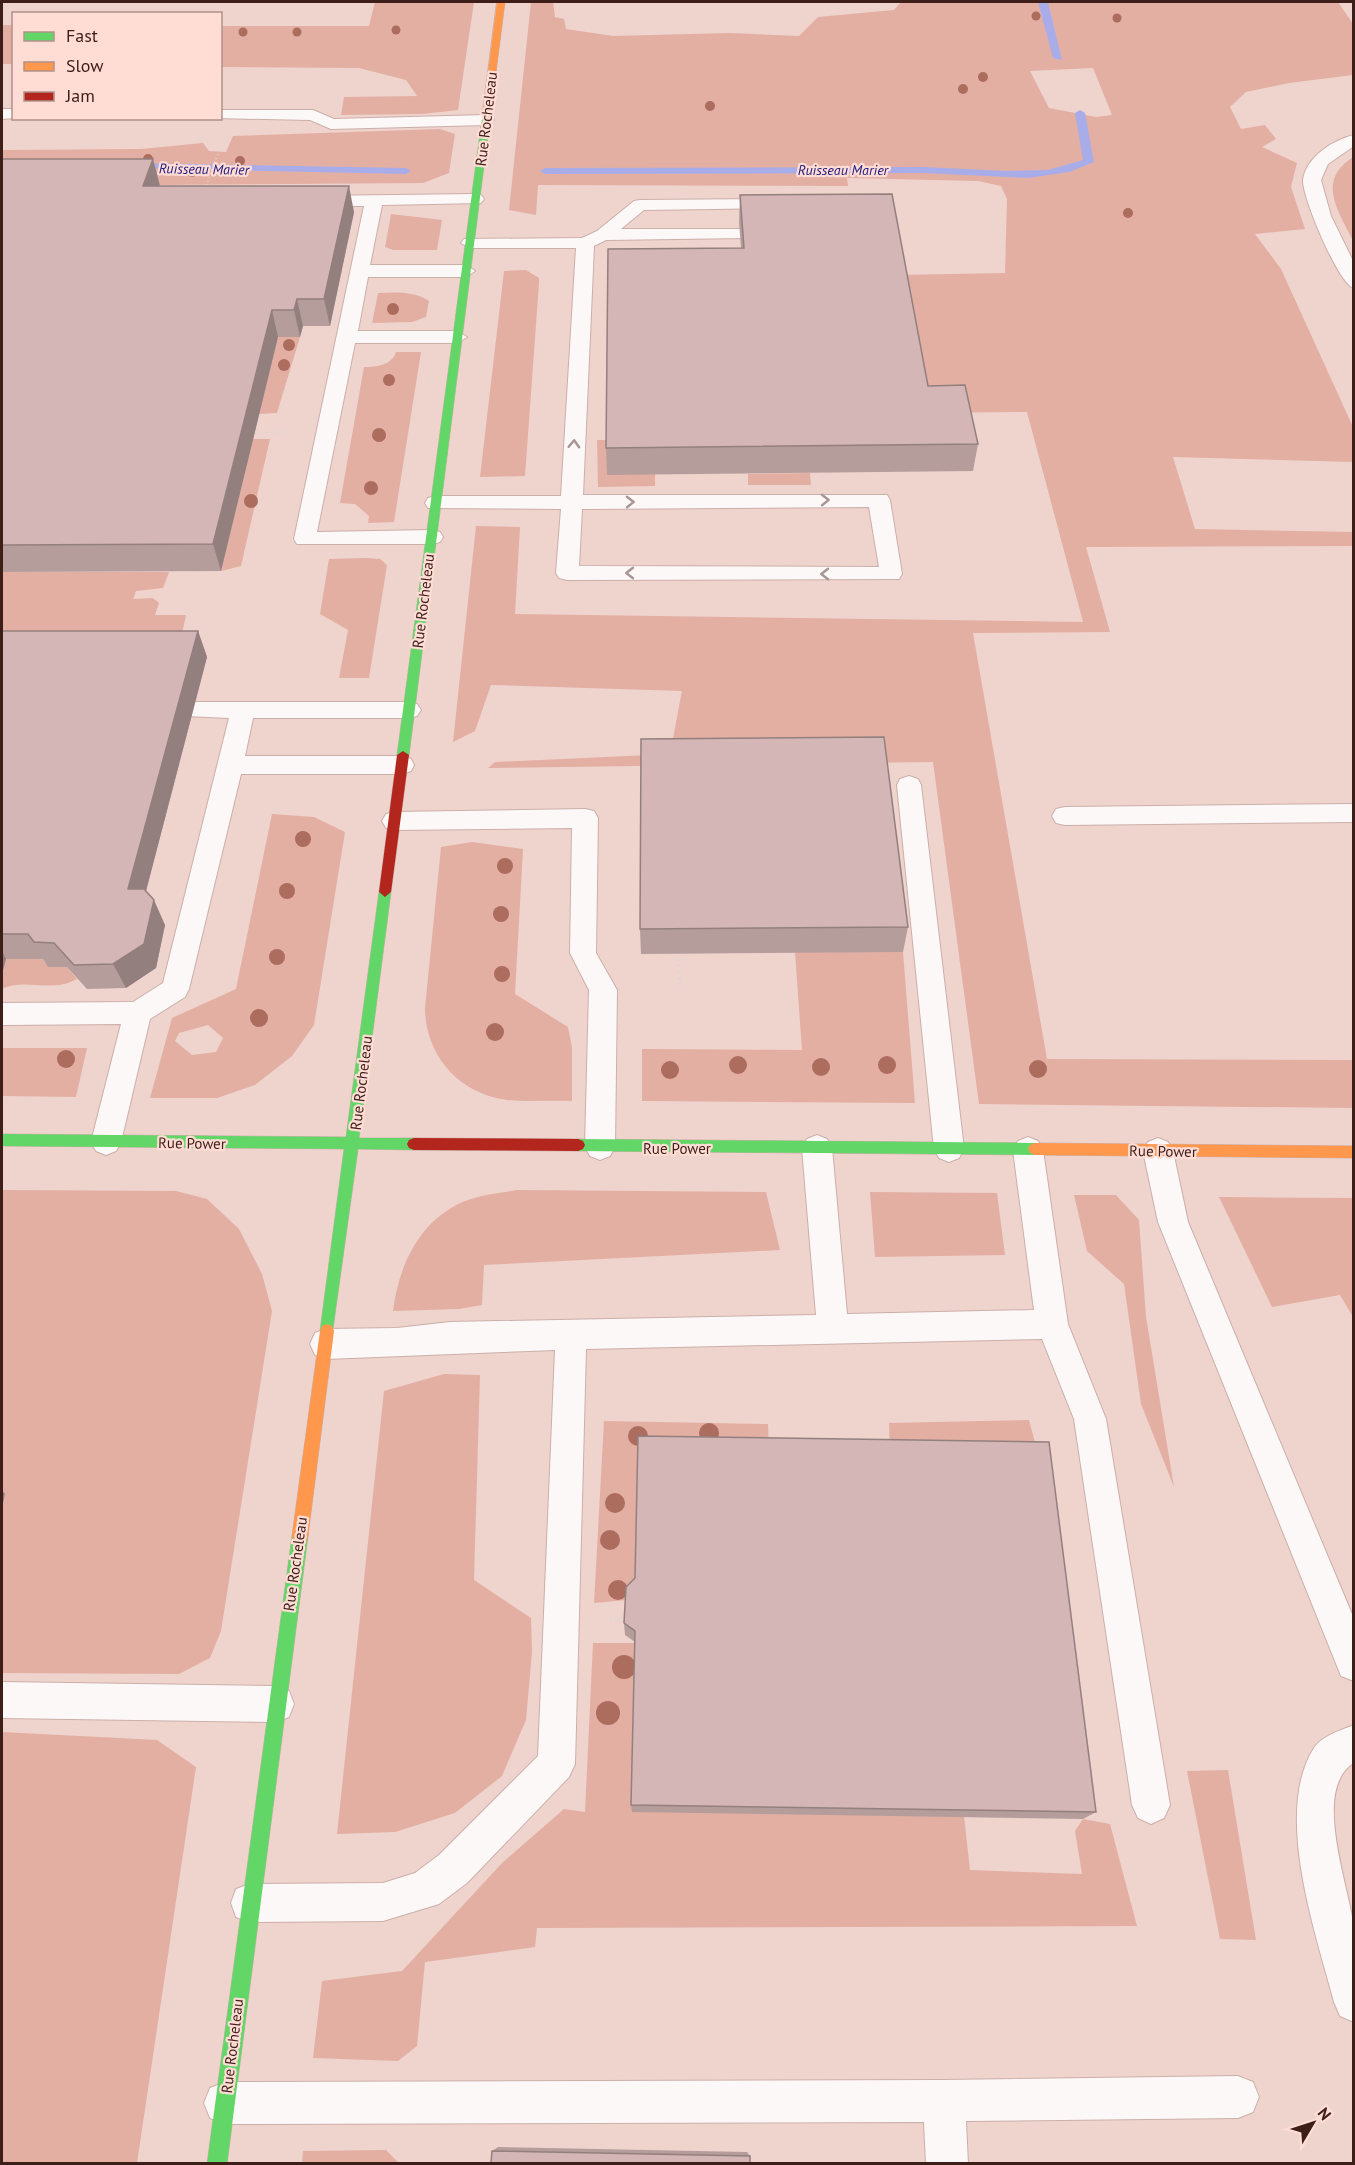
<svg xmlns="http://www.w3.org/2000/svg" width="1355" height="2165" viewBox="0 0 1355 2165" font-family="'PT Sans',sans-serif">
<style>
.green{fill:#e3afa3;fill-rule:evenodd}
.lines{fill:none;stroke-linecap:round;stroke-linejoin:round}
.stream{fill:#a8adea;fill-rule:evenodd}
.lane-casing{stroke:#cbafa9;stroke-width:2}
.fast-casing{stroke:#cbafa9;stroke-width:1}
.slow-casing{stroke:#cbafa9;stroke-width:1}
.jam-casing{stroke:#cbafa9;stroke-width:1}
.path-far3{stroke:#dfd6d4;stroke-width:2;stroke-dasharray:1 3;stroke-linecap:butt}
.path-far2{stroke:#dfd6d4;stroke-width:3;stroke-dasharray:1.5 4;stroke-linecap:butt}
.path-far1{stroke:#dfd6d4;stroke-width:4;stroke-dasharray:1.5 4.5;stroke-linecap:butt}
.path{stroke:#dfd6d4;stroke-width:4.5;stroke-dasharray:2 6;stroke-linecap:butt}
.lane{fill:#fdf8f8;fill-rule:evenodd}
.fast{fill:#63d668;fill-rule:evenodd}
.slow{fill:#ff974d;fill-rule:evenodd}
.jam{fill:#b3261e;fill-rule:evenodd}
.tree{fill:#ac6c5e}
.wall{fill:#b59d9c}
.shaded-wall{fill:#947f7f}
.building{fill:#d3b6b5;stroke:#947f7f;stroke-width:1.5}
.oneway{stroke:#a79693}
.labels{text-anchor:middle;dominant-baseline:central;stroke-width:4.5;stroke-linejoin:round;paint-order:stroke}
.far-water-label{font-size:14px;font-style:italic;fill:#1e1a80;stroke:#ffddd5}
.street-label{font-size:15px;fill:#3d1e18;stroke:#ffddd5}
</style>
<rect width="100%" height="100%" fill="#efd3cd"/>
<path class="green" d="M375 2H474L458 110 422 114 341 115 344 97 417 96 406 80 359 68 221 67V26H369Z
M531 2H553L555 17 564 19 566 29 613 36 729 33 799 36 818 17 894 10 901 2H1338L1353 24V75L1289 83 1246 92 1230 107 1241 129 1265 125 1276 139 1262 147 1297 163 1291 187 1305 229 1255 234 1281 269 1353 427V462L1173 457 1195 529 1353 532V546L1086 547 1110 632 973 633 1047 1059 1353 1060V1108L979 1104 933 762 488 768 495 762 670 754 682 691 491 685 475 731 453 742 476 526 520 527 515 614 1083 622 1027 412 924 413 899 275 1005 273 1007 199 1001 186 978 181 847 178 848 186 538 185 536 215 509 210ZM1093 68 1112 115 1096 117 1049 108 1030 71Z
M2 25H13V64H2Z
M440 129 455 134 449 173 423 183 2 186V150L141 149 203 143 209 151 226 152 233 136Z
M1353 157V241C1338 210 1316 181 1353 157Z
M391 214 442 220 437 250H393L385 247Z
M526 270 539 278V283L525 476 480 477 504 271Z
M378 293C395 292 415 291 429 301L426 317 412 322 372 323Z
M278 337H300L277 413 259 414Z
M396 352H421L394 522 368 523 369 516 355 504 340 503 364 367C377 367 392 365 396 352Z
M253 439H270L241 566 221 571Z
M597 440H607L655 474V486L598 487Z
M810 473 811 485H748V474Z
M366 558 380 559 387 565 369 678H339L348 630 320 614 329 559Z
M2 572H169L163 588 136 591 133 599 153 598 159 603 155 615H186L177 657 2 658Z
M272 814 314 817 345 832 314 1025 292 1056 255 1085 217 1098H150L172 1018 236 989ZM208 1025 223 1038 216 1052 192 1055 175 1041 179 1033Z
M472 842 523 849 515 994 568 1027 572 1048V1101C550 1100 528 1102 507 1100 459 1094 425 1055 425 1008L441 847Z
M795 952H903L915 1103 642 1101V1049L802 1050Z
M6 959H43L49 967H67L77 979C50 994 25 977 2 989V974Z
M2 1048H87L76 1097 2 1096Z
M2 1190 176 1191 207 1199 239 1229 262 1274 272 1311 221 1631 210 1658 179 1674 2 1673V1509L5 1494H2Z
M517 1190 766 1192 780 1250 484 1265 482 1305 459 1309 393 1311C399 1263 422 1215 471 1199 486 1194 502 1193 517 1190Z
M870 1192 997 1193 1005 1255 875 1257Z
M1074 1195H1116L1139 1220 1146 1317 1174 1487 1141 1404 1124 1284 1087 1251Z
M1219 1197 1353 1198V1317L1340 1295 1272 1307Z
M444 1374 480 1375 474 1580 531 1618 532 1652 526 1720 502 1776 455 1813 395 1832 337 1834 384 1391Z
M1029 1420 1039 1458 890 1456 889 1423Z
M604 1421 768 1424 769 1455 627 1600 594 1603Z
M593 1643H636L964 1816 970 1870 1082 1874 1075 1831 1083 1819 1110 1824 1137 1926 537 1928 535 1947 425 1962 417 2046 398 2061 313 2058 322 1981 402 1971 503 1862 564 1809 585 1812Z
M2 1732 157 1740 196 1767 137 2163H2Z
M1228 1770 1256 1940 1220 1939 1187 1771Z
M386 2150 399 2163H302L303 2151Z"/>
<g class="lines">
<path class="stream" d="M1038 2H1048L1062 60 1053 58Z
M1080 110 1085 113 1094 162 1069 172 1028 178 923 173 545 174 540 171 545 168 923 167 1007 171 1048 170 1083 160 1075 113Z
M132 163 406 168 411 171 406 174 128 168 127 166Z"/>
<defs>
<path id="lane" d="M2 109H14V118H16L2 119Z
M220 110H313L334 119 486 115 494 120 486 125 331 129 310 120 214 118H220Z
M1354 135V146L1328 164 1321 180 1331 216 1354 263V288C1339 285 1302 197 1303 180 1306 157 1333 140 1354 135Z
M475 194 481 195 484 199 481 203 382 205 370 265H466L475 271 466 277H368L358 331H457L467 337 457 343H355L317 532 432 530 440 532 443 537 440 542 432 544H297L294 539 364 206H312L303 201 312 196Z
M778 199 784 200 787 204 784 208 644 210 621 229H740L746 230 749 234 746 238 606 240 594 246 583 495H887L890 500 902 574 899 579 567 580 559 578 556 573 561 509 428 508 425 503 428 498 436 496H561L576 248H470L461 243 464 239 582 238 597 231 634 201 640 200ZM869 507 879 567 579 566 582 509Z
M194 702H409L417 704 421 710 417 716 409 718H253L245 756H402L411 759 414 765 411 771 402 774H241L189 989 185 997 150 1019 121 1142 116 1151 106 1155 96 1151 91 1142 121 1024 2 1025V1003L133 1002 163 983 229 718 186 716 182 710 186 704Z
M909 776 918 779 921 785 964 1149 959 1158 949 1162 939 1158 934 1149 897 785 900 779Z
M1354 804V822L1065 825 1056 823 1052 816 1056 809 1065 807Z
M585 809 594 811 598 818 596 953 617 990 615 1147 610 1156 600 1160 590 1156 585 1147 589 990 570 953 572 828 395 830 386 828 382 821 386 814 395 812Z
M817 1135 827 1139 832 1148 847 1314 1034 1310 1013 1150 1018 1141 1028 1137 1038 1141 1043 1150 1068 1324 1106 1419 1170 1805 1164 1818 1151 1824 1138 1818 1132 1805 1074 1419 1042 1339 586 1349 575 1764 569 1777 467 1883 439 1904 383 1921 250 1922 236 1917 231 1903 236 1889 250 1884 383 1883 415 1873 439 1855 538 1756 555 1350 326 1359 315 1355 310 1344 315 1333 326 1329 397 1328 450 1322 816 1315 802 1148 807 1139Z
M1158 1138 1168 1142 1173 1151 1188 1222 1354 1619V1681L1341 1676 1158 1222 1143 1151 1148 1142Z
M2 1682 276 1686 289 1691 294 1704 289 1717 276 1722 2 1718Z
M1354 1725V1763C1310 1789 1351 1891 1354 1930 1355 1960 1354 1991 1354 2022L1340 2016 1334 2002C1316 1934 1273 1812 1314 1748 1322 1736 1341 1730 1354 1725Z
M1238 2076 1253 2082 1259 2097 1253 2112 1238 2118 966 2121 968 2164H926L924 2122 225 2124 210 2118 204 2103 210 2088 225 2082 944 2080Z"/>
<path id="fast" d="M487 109 491 111 409 755 403 759 397 755 483 111Z
M385 887 391 892 359 1138H414L419 1140 421 1144 419 1148 414 1150 358 1149 332 1336 327 1338 322 1336 320 1331 344 1149 2 1146V1134L346 1137 379 892Z
M578 1139 1035 1143 1040 1145 1042 1149 1040 1153 1035 1155 578 1151 573 1149 571 1145 573 1141Z
M300 1528 306 1530 308 1536 227 2164H207L292 1536 294 1530Z"/>
<path id="slow" d="M497 2H505L491 111 487 113 483 111Z
M1035 1143 1354 1146V1158L1035 1155 1030 1153 1028 1149 1030 1145Z
M327 1324 332 1326 334 1331 308 1536 306 1542 300 1544 294 1542 292 1536 320 1331 322 1326Z"/>
<path id="jam" d="M403 751 409 755 391 892 385 897 379 892 397 755Z
M414 1138 578 1139 583 1141 585 1145 583 1149 578 1151 414 1150 409 1148 407 1144 409 1140Z"/>
</defs>
<use href="#lane" class="lane-casing"/>
<use href="#fast" class="fast-casing"/>
<use href="#slow" class="slow-casing"/>
<use href="#jam" class="jam-casing"/>
<path class="path-far3" d="M205 189 219 151"/>
<path class="path-far2" d="M255 433 284 432"/>
<path class="path-far1" d="M679 953 680 990"/>
<path class="path" d="M610 1619H626"/>
<use href="#lane" class="lane"/>
<use href="#fast" class="fast"/>
<use href="#slow" class="slow"/>
<use href="#jam" class="jam"/>
</g>
<g class="tree">
<circle cx="1036" cy="16" r="4.5"/>
<circle cx="1117" cy="18" r="4.5"/>
<circle cx="396" cy="30" r="4.5"/>
<circle cx="243" cy="32" r="4.5"/>
<circle cx="297" cy="32" r="4.5"/>
<circle cx="983" cy="77" r="5"/>
<circle cx="963" cy="89" r="5"/>
<circle cx="710" cy="106" r="5"/>
<circle cx="148" cy="159" r="5"/>
<circle cx="240" cy="161" r="5"/>
<circle cx="192" cy="172" r="5"/>
<circle cx="1128" cy="213" r="5"/>
<circle cx="393" cy="309" r="6"/>
<circle cx="289" cy="345" r="6"/>
<circle cx="284" cy="365" r="6"/>
<circle cx="389" cy="380" r="6"/>
<circle cx="379" cy="435" r="7"/>
<circle cx="371" cy="488" r="7"/>
<circle cx="251" cy="501" r="7"/>
<circle cx="303" cy="839" r="8"/>
<circle cx="505" cy="866" r="8"/>
<circle cx="287" cy="891" r="8"/>
<circle cx="501" cy="914" r="8"/>
<circle cx="277" cy="957" r="8"/>
<circle cx="502" cy="974" r="8"/>
<circle cx="259" cy="1018" r="9"/>
<circle cx="495" cy="1032" r="9"/>
<circle cx="66" cy="1059" r="9"/>
<circle cx="738" cy="1065" r="9"/>
<circle cx="887" cy="1065" r="9"/>
<circle cx="821" cy="1067" r="9"/>
<circle cx="1038" cy="1069" r="9"/>
<circle cx="670" cy="1070" r="9"/>
<circle cx="709" cy="1433" r="10"/>
<circle cx="638" cy="1436" r="10"/>
<circle cx="615" cy="1503" r="10"/>
<circle cx="610" cy="1540" r="10"/>
<circle cx="618" cy="1590" r="10"/>
<circle cx="624" cy="1667" r="12"/>
<circle cx="608" cy="1713" r="12"/>
</g>
<path class="wall" d="M2 159H153L160 186 354 212 330 326H303L300 337H278L221 571 2 572Z
M740 195 928 386 978 444 973 471 607 475 606 448 741 248 739 222Z
M2 631H198L207 657 146 891 165 925 156 968 126 988 87 989 67 967H48L43 959H6L2 974Z
M908 927 903 952 641 954 640 929Z
M624 1623 1096 1812 1083 1819 632 1812 631 1805 635 1642 625 1635Z
M498 2147 747 2152 750 2156 492 2151Z"/>
<path class="shaded-wall" d="M153 159 160 186 150 213 143 186Z
M349 186 354 212 330 326 324 299Z
M297 299 303 326 300 337 294 310Z
M272 310 278 337 221 571 213 544Z
M198 631 207 657 140 914 128 889Z
M154 900 165 925 156 968 126 988 113 964Z
M2 951 6 959 2 974Z
M2 1490 5 1494 2 1509Z"/>
<path class="building" d="M2 159H153L143 186H349L324 299H297L294 310H272L213 544 2 545Z
M892 194 928 386 965 385 978 444 606 448 608 249 744 248 740 195Z
M2 631H198L128 889H144L154 900 144 944 113 964 74 965 54 943 34 942 28 934H2Z
M884 737 908 927 640 929 641 739Z
M638 1436 1049 1442 1096 1812 631 1805 635 1631 624 1623 626 1587 635 1578Z
M492 2151 750 2156V2163H491Z"/>
<defs><path id="oneway-chevron" d="M-2-3.5L2.5 0L-2 3.5" fill="none" stroke-width="1.6" stroke-linecap="round" stroke-linejoin="round" transform="scale(1.5)"/></defs>
<g class="oneway">
<use href="#oneway-chevron" transform="translate(574 444) rotate(-88)"/>
<use href="#oneway-chevron" transform="translate(825 500) rotate(-1)"/>
<use href="#oneway-chevron" transform="translate(630 502) rotate(-1)"/>
<use href="#oneway-chevron" transform="translate(630 573) rotate(-180)"/>
<use href="#oneway-chevron" transform="translate(825 574) rotate(-180)"/>
</g>
<g class="labels">
<g class="far-water-label">
<text transform="translate(204 169) rotate(1)">Ruisseau Marier</text>
<text x="843" y="170">Ruisseau Marier</text>
</g>
<g class="street-label">
<text transform="translate(486 119) rotate(-83)">Rue Rocheleau</text>
<text transform="translate(423 601) rotate(-83)">Rue Rocheleau</text>
<text transform="translate(361 1083) rotate(-83)">Rue Rocheleau</text>
<text transform="translate(192 1143) rotate(1)">Rue Power</text>
<text x="677" y="1148">Rue Power</text>
<text transform="translate(1163 1151) rotate(1)">Rue Power</text>
<text transform="translate(295 1564) rotate(-82)">Rue Rocheleau</text>
<text transform="translate(232 2046) rotate(-83)">Rue Rocheleau</text>
</g>
</g>
<rect width="1355" height="2165" fill="none" stroke="#3d1e18" stroke-width="6"/>
<rect x="12" y="12" width="210" height="108" fill="#ffddd5" stroke="#b19189" stroke-width="1.5"/>
<rect x="24" y="32" width="30" height="9" fill="#63d668" stroke="#b19189" stroke-width="1.5"/>
<text x="66" y="42" font-size="18" fill="#3d1e18">Fast</text>
<rect x="24" y="62" width="30" height="9" fill="#ff974d" stroke="#b19189" stroke-width="1.5"/>
<text x="66" y="72" font-size="18" fill="#3d1e18">Slow</text>
<rect x="24" y="92" width="30" height="9" fill="#b3261e" stroke="#b19189" stroke-width="1.5"/>
<text x="66" y="102" font-size="18" fill="#3d1e18">Jam</text>
<g transform="translate(1313 2123) rotate(51)" stroke="#ffddd5" stroke-width="4.5" paint-order="stroke">
<path d="M0-4.5L10 22L0 15L-10 22Z" fill="#3d1e18"/>
<text y="-9" font-size="16" font-weight="bold" text-anchor="middle" fill="#3d1e18">N</text>
</g>
</svg>
